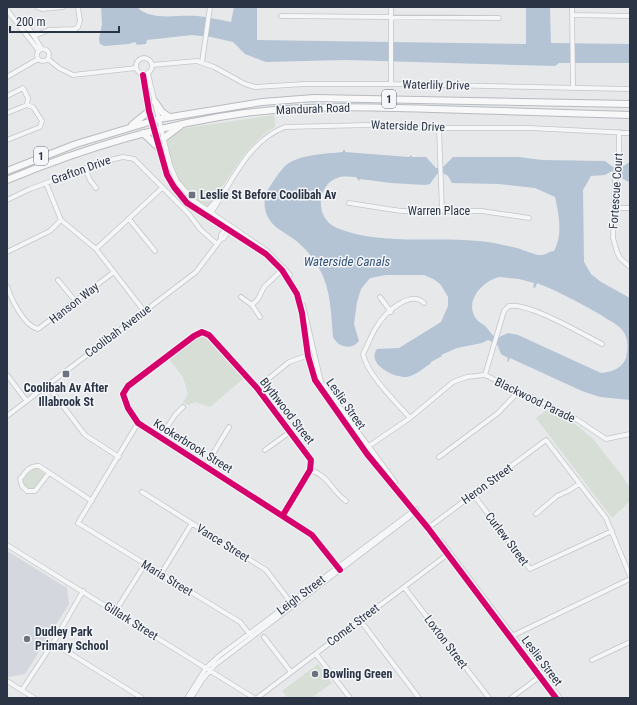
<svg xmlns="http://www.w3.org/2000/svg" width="637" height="705" viewBox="0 0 637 705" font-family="'Roboto Condensed',sans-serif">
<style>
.built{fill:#d4d7dd}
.green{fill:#d6ded6}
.water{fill:#b4c4d5;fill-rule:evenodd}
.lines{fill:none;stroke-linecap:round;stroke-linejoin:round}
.minor-casing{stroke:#c4c6c8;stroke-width:5.5}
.highway-casing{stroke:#b8bbbf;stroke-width:8}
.minor{stroke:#f5f6f7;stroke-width:4}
.highway{stroke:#f8f8f8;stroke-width:6}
.cycleway-casing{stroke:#f4f6f9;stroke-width:8}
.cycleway{stroke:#d6006c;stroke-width:6}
.poi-dot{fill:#6c737f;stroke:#f4f6f9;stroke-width:1.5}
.labels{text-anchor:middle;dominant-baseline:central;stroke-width:3;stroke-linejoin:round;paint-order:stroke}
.shield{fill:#f4f6f9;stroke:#676e7b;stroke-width:1}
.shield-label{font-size:11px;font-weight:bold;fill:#2b3445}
.street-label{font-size:12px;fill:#2b3445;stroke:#f4f6f9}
.poi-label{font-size:12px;font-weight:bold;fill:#2b3445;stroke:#f4f6f9;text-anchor:start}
.water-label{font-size:13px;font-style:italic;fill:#34527a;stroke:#f4f6f9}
</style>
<rect width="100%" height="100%" fill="#e6e8ea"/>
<path class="built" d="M7 551 67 588 69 604 25 674 9 677 7 676Z"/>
<path class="green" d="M274 115 275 127C244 144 230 180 208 206 180 198 173 166 167 142L172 134 186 128Z
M203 335 212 341 244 378 210 407 195 402 188 405 183 402 188 394 183 377 168 358 198 336Z
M548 409 575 424 593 439 623 477 630 488V501L612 518 536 418Z
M33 468H37L45 474 35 489 29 490 23 486 22 480Z
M318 664 332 683 311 698H288L282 691Z"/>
<path class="water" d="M101 7H137C152 22 178 14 197 16 208 17 220 20 231 22L234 7H257V40L526 44V7H550L551 43 630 44V63H559L555 66 345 60 266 62 245 54 233 42 211 37 192 35 147 40 146 44 137 45 135 42 129 44 104 46 100 44 99 39 102 24Z
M343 150H345V152L409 157 412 155V157H426L436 168H442L453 157H519L542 160 605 161 613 167 620 168 630 162V182C623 181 619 174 612 171L605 175 591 176 583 190 584 262 591 274 601 282 630 298V400L600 397 582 391 510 358 508 362 507 361 508 358 501 354 497 344 488 340 482 343 457 348 441 355 442 356 431 362V363C424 368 416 375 407 377 394 378 366 364 377 349L399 348 441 322 448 306V297L441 285 435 280 424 275H386L370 278 361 289 357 302 354 324 359 341C351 351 338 347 333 337 331 313 331 289 319 268 315 262 310 254 304 248 287 229 261 229 265 196L260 195 261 192 266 193C271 184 277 175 284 167 297 154 325 154 343 152ZM443 173 448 176 452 183 499 184 535 188 555 197C559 216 563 234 554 251 550 251 547 254 543 255 535 256 525 250 517 248 504 245 491 242 478 241 430 236 382 246 337 228 314 219 316 183 340 177 345 176 351 177 356 177L359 181 360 179 391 183 425 185 430 184 437 174ZM499 277 519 279 534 283 533 287 535 288 537 283C560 292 580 303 601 315 608 320 618 324 623 331 629 339 628 349 626 358 622 369 611 372 601 373L518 335 508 333 497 338C491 335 491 332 486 327 483 323 478 323 475 317 465 300 483 281 499 277Z"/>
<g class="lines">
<defs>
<path id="minor" d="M37 7 42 9 63 7
M572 7 573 88
M7 10 39 51
M573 15 630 16
M281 16 499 18
M16 20 30 30 42 49
M34 36 49 30 75 29 78 27 80 21 78 7
M37 55a6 6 0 1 1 12 0a6 6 0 1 1-12 0Z
M136 66a8 8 0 1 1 16 0a8 8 0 1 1-16 0Z
M48 59 59 68 73 75 136 68
M202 62 210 7
M152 65 197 61 214 67 245 84 255 87 305 84H391L630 89
M148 74 170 165 177 181 194 201 267 251 290 275
M143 75 149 111 167 175 174 187 187 203 266 254 282 270 297 294 302 313 308 356 315 380 367 454 428 528 556 698
M7 77 38 59
M391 84V7
M7 96 23 88 28 98 27 105
M7 113 27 105 33 107 42 121 40 127 7 140
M439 128 442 211
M619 132V156L615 180 613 238 617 252 620 258 630 267
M85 168 90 180 96 188
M46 183 61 220 96 249 144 311
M7 200 30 189 106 161 123 157 134 159 188 213 201 230 217 244
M349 203 401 211H482L529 218
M614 208H630
M206 212 219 197
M211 213C232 182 248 141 285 127L368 125 428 128H529L630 133
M129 219 155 251
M221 239 224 238 230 229
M96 249 162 188
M7 252 50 231 61 220
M58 280 76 302
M7 286C11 299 24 326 38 329L114 272
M241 297 252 305 260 317
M380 297 391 312
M252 305 258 299 264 287 284 268
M303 305 321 382 395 482
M7 375 26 400
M485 375 504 311 509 306C531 303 582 334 602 344
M47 385 85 435 119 457
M257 388 289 362 309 355
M7 416 196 272 221 239V235L227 226
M410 418C396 402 368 376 363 354 368 345 371 335 377 326 384 314 410 289 424 303
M138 423 78 523 240 622 252 637
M160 438 175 415 183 407
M366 448 410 418 453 382 467 377 485 375 576 419 606 439 630 434
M265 450 290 432
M439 457 498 413 519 391
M205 467 229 427
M310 470C328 475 332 491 346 501
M49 473 35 491H27L22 486 20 479C25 473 29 465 39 466L92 501
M142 492 266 570 292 604
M473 494 530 569 612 531
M536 514 557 496 568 491 579 484
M283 515 310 470 311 460 257 388 209 335 202 332 194 336 128 386 123 394 128 408 138 423 312 535 340 570
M428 528 546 440 606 518 630 576
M441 541 560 698
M7 545 254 698
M161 574 192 523
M404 587 489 698
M115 612 145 564
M360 620 419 698
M512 636 630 579
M264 637 291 672
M53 643 142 698
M316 654 350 698
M592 660 630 642
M7 681 34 698
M22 690 53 643 83 591
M187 698 206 668 219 656 416 509
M191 698 203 679 215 665 417 511
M257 698 448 554
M511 698 542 675"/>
<path id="highway" d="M155 102 162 112 169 117
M132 125 149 111
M143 133 160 149
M164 138 180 126
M7 171 76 144 159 119 262 102 314 98 630 104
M7 180C84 148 163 124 245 113 308 105 370 107 433 109 498 111 564 113 630 115"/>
</defs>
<use href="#minor" class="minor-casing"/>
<use href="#highway" class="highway-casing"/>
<use href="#minor" class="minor"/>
<use href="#highway" class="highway"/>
<defs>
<path id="cycleway" d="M143 75 149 111 167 175 174 187 187 203 266 254 282 270 297 294 302 313 308 356 315 380 367 454 428 528 556 698
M283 515 310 470 311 460 257 388 209 335 202 332 194 336 128 386 123 394 128 408 138 423 312 535 340 570"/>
</defs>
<use href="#cycleway" class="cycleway-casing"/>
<use href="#cycleway" class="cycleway"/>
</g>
<g class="poi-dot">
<rect x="188" y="191" width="8" height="8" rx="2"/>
<rect x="62" y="370" width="8" height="8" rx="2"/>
<circle cx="27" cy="639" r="4"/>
<circle cx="315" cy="674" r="4"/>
</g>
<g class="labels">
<g class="shield">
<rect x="382" y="90" width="14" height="18" rx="3"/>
<rect x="34" y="147" width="14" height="18" rx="3"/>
</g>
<g class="shield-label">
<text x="389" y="99">1</text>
<text x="41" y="156">1</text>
</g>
<g class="street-label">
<text transform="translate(436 85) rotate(1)">Waterlily Drive</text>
<text transform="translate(313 109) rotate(-2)">Mandurah Road</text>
<text transform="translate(408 126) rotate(2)">Waterside Drive</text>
<text transform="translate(81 170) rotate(-20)">Grafton Drive</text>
<text transform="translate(616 191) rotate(-86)">Fortescue Court</text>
<text x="439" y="211">Warren Place</text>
<text transform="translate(74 303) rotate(-38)">Hanson Way</text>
<text transform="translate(118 331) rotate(-37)">Coolibah Avenue</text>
<text transform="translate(535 400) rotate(26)">Blackwood Parade</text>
<text transform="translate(346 404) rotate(55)">Leslie Street</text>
<text transform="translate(287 411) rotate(52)">Blythwood Street</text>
<text transform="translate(193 446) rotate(32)">Kookerbrook Street</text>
<text transform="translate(487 484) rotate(-36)">Heron Street</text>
<text transform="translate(507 539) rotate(53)">Curlew Street</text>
<text transform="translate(223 543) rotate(32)">Vance Street</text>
<text transform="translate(167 578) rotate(31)">Maria Street</text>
<text transform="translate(301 595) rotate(-37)">Leigh Street</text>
<text transform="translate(131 621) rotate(32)">Gillark Street</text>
<text transform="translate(353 625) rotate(-37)">Comet Street</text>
<text transform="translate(446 642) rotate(53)">Loxton Street</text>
<text transform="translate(542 661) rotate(53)">Leslie Street</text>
</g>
<g class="poi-label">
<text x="200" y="195">Leslie St Before Coolibah Av</text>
<text x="66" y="388" text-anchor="middle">Coolibah Av After<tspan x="66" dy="14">Illabrook St</tspan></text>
<text x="35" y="632">Dudley Park<tspan x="35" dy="14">Primary School</tspan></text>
<text x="323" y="674">Bowling Green</text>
</g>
<g class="water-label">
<text x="347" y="261">Waterside Canals</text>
</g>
</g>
<rect width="637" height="705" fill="none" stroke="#2b3445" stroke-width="16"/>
<path d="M10 26v6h109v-6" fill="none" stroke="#2b3445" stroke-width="2"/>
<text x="16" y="26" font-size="12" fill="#2b3445" stroke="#f4f6f9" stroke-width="3" paint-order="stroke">200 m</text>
</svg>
